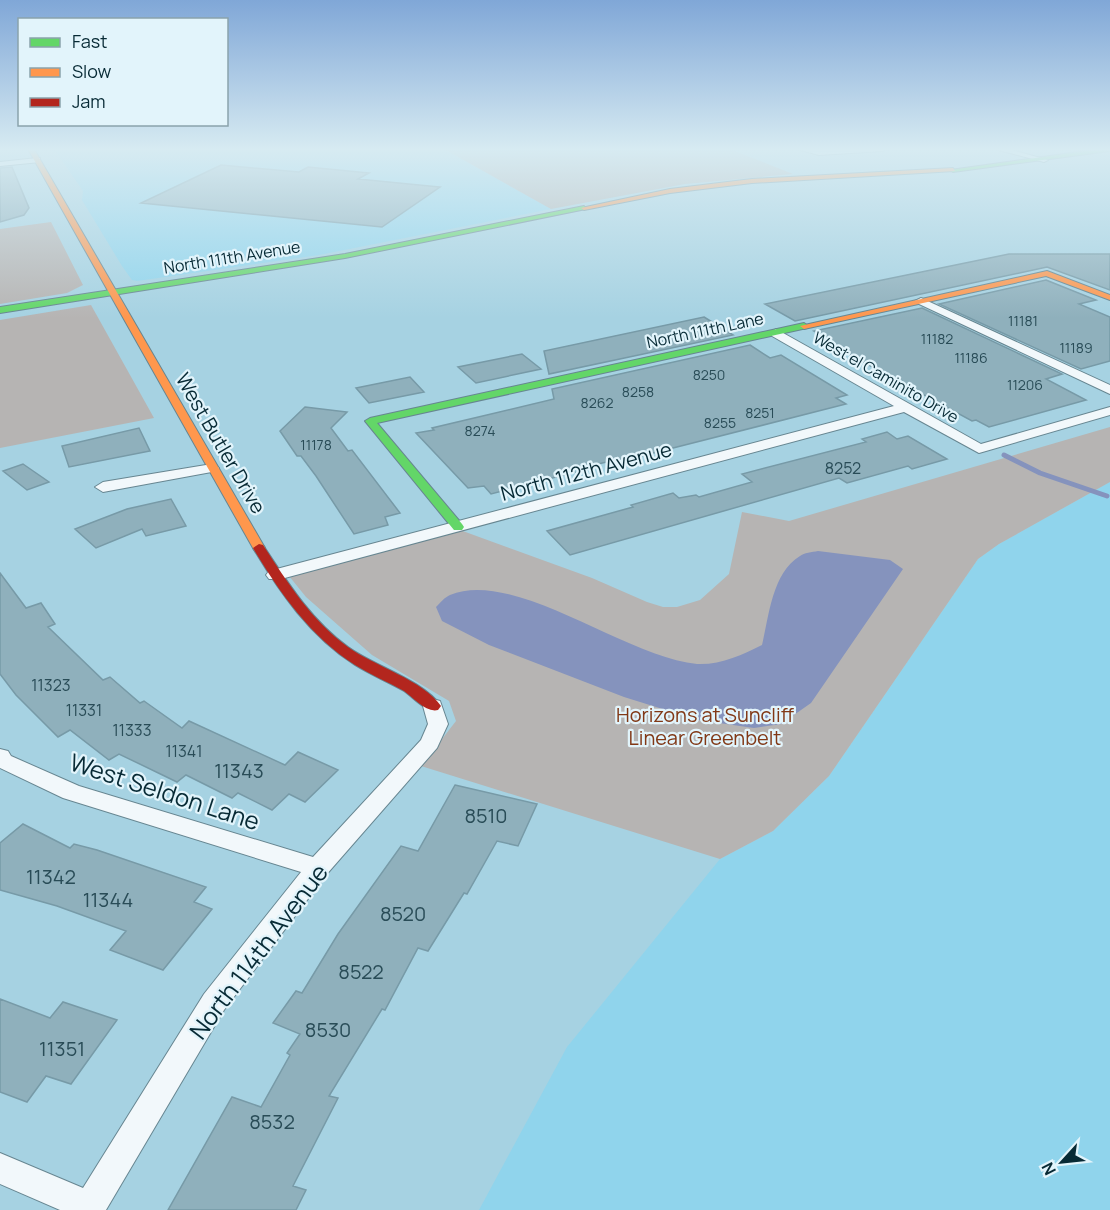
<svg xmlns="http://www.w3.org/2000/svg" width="1110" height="1210" viewBox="0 0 1110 1210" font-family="Manrope,sans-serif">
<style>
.built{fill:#90d4ec}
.green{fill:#b6b4b3}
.water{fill:#8593bd}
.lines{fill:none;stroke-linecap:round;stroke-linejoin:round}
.stream{stroke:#8593bd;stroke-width:5}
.building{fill:#8fb0bc;stroke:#779aa7;stroke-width:1.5}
.street-casing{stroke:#678691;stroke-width:2}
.fast-casing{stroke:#678691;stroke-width:2}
.slow-casing{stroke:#678691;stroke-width:2}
.jam-casing{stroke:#678691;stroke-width:2}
.street{fill:#f2f8fb;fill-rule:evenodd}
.fast{fill:#63d668;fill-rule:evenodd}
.slow{fill:#ff974d;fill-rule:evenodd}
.jam{fill:#b3261e;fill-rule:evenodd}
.labels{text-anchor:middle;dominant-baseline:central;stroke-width:4.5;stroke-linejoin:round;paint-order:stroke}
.far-number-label{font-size:14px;fill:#294c57}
.far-street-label{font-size:16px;fill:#072a35;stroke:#e2f4fb}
.number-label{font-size:16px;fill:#294c57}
.street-label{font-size:20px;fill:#072a35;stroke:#e2f4fb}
.park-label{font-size:20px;fill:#813816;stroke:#e2f4fb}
.near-number-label{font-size:20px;fill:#294c57}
.near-street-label{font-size:24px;fill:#072a35;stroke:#e2f4fb}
</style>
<rect width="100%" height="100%" fill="#a6d2e2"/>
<path class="built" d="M54 149H444L551 209 319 255 137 281 132 280 122 266 82 200 83 191Z
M1110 482V1210H479L567 1047 720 859 773 831 829 776 978 559 999 544Z"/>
<path class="green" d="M444 149H730L793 174 685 184 551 209Z
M51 222 83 285 67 293 0 304V229Z
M91 305 154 418 0 448V320Z
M1110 427V482L999 544 978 559 829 776 773 831 720 859 421 766 456 721 449 701 372 655 306 597 289 576 460 530 592 578 647 602 663 607H677L700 600 729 574 742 512 789 521Z"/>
<path class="water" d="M818 551 890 560 903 569 811 703 781 724 754 728 698 720 624 697 489 645 442 621 436 607C440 603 445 597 450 595 514 568 627 658 697 664 721 665 742 655 762 645 769 616 772 573 800 556 804 553 812 552 818 551Z"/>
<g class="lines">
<path class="stream" d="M1004 455 1040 473 1107 496"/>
</g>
<path class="building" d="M221 165 299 172 308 167 369 173 358 179 440 187 382 227 141 203Z
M12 167 29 208 24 215 0 222V168Z
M1009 254H1110V290L1047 267 795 321 765 304Z
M1046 280 1096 300 1079 304 1110 317V361L1081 369 939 304Z
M922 308 1062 374 1046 379 1086 400 989 427 976 420 972 421 867 364 831 344 834 342 814 331Z
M704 317 733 335 549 374 544 351Z
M750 345 770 358 781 355 847 395 836 398 846 404 622 461 619 459 573 470 575 472 491 494 484 486 468 488 416 433 434 430 432 428 554 399 552 389Z
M522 354 541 369 476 383 458 367Z
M410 377 424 392 369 403 356 388Z
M305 407 347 412 331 428 348 451 352 450 400 513 385 517 388 525 354 534 316 476 301 456H297L280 431Z
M139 428 150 451 69 467 62 446Z
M887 432 897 439 908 436 947 459 912 469 908 466 847 483 839 478 570 555 547 531 633 507 631 505 673 493 679 498 696 495 699 497 752 482 742 474 866 442 862 439Z
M23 464 49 482 27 490 3 471Z
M171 499 186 526 146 536 142 529 96 548 75 529 127 509Z
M0 573 26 608 41 603 55 624 48 627 103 680 110 677 140 703 144 701 182 728 189 721 285 765 298 752 338 770 305 802 289 794 272 810 238 793 232 798 186 775 177 782 119 754 109 760 70 730 58 737 16 695 0 674Z
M455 785 537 804 518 846 497 841 467 894 464 893 428 951 418 948 385 1010 382 1009 329 1096 338 1098 293 1186 306 1190 296 1210H168L232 1097 261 1107 290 1055 287 1053 300 1034 273 1023 296 991 302 993 338 934 401 846 418 851Z
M23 824 70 848 74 844 97 850 206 887 194 902 212 909 163 970 110 950 126 931 57 906 0 890V843Z
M0 999 50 1018 63 1002 117 1020 71 1084 46 1076 27 1102 0 1092Z"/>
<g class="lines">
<defs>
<path id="street" d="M797 149H886L882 151 819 155Z
M995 149H1008L1048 160 1044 162Z
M37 158H40V162L0 166V162Z
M921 298 1110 385V394L917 303 915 301Z
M776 329 981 444 1110 407V415L979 453 904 412 281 579H269L266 575 269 571 894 406 772 336 770 333Z
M212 464 219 468 217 471 103 492 95 487 103 482Z
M433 699 440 701 448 724 437 748 326 875 224 1010 106 1210H60L0 1184V1153L83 1188 204 994 301 872 63 798 0 768V749L8 751 11 756 79 786 313 857 421 740 428 724 423 706 426 701Z"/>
<path id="fast" d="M1099 149H1110V151L953 172 950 170Z
M584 206 586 209 345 258 0 313V307L345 254Z
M804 323 808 326 807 328 377 423 462 524 464 527 462 530H454L365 421 370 418Z"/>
<path id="slow" d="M28 149H34L265 548 263 551H255L253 548Z
M953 168 955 171 752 183 670 193 584 210 581 208 670 189 752 179Z
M1047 271 1110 295V300L1046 276 804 329 800 326Z"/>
<path id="jam" d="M259 544 263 545C288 583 311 620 348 647 374 666 423 680 441 706L438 710C426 713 414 698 404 691 388 682 371 675 355 665 310 636 280 593 253 548Z"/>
</defs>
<use href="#street" class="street-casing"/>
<use href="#fast" class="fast-casing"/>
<use href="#slow" class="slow-casing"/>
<use href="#jam" class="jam-casing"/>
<use href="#street" class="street"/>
<use href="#fast" class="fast"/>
<use href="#slow" class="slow"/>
<use href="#jam" class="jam"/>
</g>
<linearGradient id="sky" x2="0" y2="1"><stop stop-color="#80a7d7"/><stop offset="0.47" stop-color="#d7ebf2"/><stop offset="1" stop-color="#d7ebf2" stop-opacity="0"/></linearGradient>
<rect width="1110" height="318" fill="url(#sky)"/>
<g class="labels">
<g class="far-number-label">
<text x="1023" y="320">11181</text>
<text x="937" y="338">11182</text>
<text x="1076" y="347">11189</text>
<text x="971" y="357">11186</text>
<text x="709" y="374">8250</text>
<text x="1025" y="384">11206</text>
<text x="638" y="391">8258</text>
<text x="597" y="402">8262</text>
<text x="760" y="412">8251</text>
<text x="720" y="422">8255</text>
<text x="480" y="430">8274</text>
<text x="316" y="444">11178</text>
</g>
<g class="far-street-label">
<text transform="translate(232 257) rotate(-9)">North 111th Avenue</text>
<text transform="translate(705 330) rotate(-12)">North 111th Lane</text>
<text transform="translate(886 377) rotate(30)">West el Caminito Drive</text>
</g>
<g class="number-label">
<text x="843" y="468">8252</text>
<text x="51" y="685">11323</text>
<text x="84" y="710">11331</text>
<text x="132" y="730">11333</text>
<text x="184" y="751">11341</text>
</g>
<g class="street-label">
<text transform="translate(221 443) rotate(60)">West Butler Drive</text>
<text transform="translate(586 471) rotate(-15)">North 112th Avenue</text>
</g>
<g class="park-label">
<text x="705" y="714">Horizons at Suncliff<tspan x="705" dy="23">Linear Greenbelt</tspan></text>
</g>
<g class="near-number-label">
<text x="239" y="770">11343</text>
<text x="486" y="815">8510</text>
<text x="51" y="876">11342</text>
<text x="108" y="899">11344</text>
<text x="403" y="913">8520</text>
<text x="361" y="971">8522</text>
<text x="328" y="1029">8530</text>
<text x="62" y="1048">11351</text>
<text x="272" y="1121">8532</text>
</g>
<g class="near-street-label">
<text transform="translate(165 791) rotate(18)">West Seldon Lane</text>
<text transform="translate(258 951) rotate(-53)">North 114th Avenue</text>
</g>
</g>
<rect x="18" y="18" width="210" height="108" fill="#e2f4fb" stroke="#8aa3ac" stroke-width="1.5"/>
<rect x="30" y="38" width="30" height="9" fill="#63d668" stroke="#8aa3ac" stroke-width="1.5"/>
<text x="72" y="48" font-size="18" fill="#072a35">Fast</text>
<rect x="30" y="68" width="30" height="9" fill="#ff974d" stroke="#8aa3ac" stroke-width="1.5"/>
<text x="72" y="78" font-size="18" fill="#072a35">Slow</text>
<rect x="30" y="98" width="30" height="9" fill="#b3261e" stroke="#8aa3ac" stroke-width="1.5"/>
<text x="72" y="108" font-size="18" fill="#072a35">Jam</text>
<g transform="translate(1062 1162) rotate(243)" stroke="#e2f4fb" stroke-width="4.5" paint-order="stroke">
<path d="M0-4.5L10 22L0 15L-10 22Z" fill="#072a35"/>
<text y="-9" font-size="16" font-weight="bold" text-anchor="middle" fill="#072a35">N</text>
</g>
</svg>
